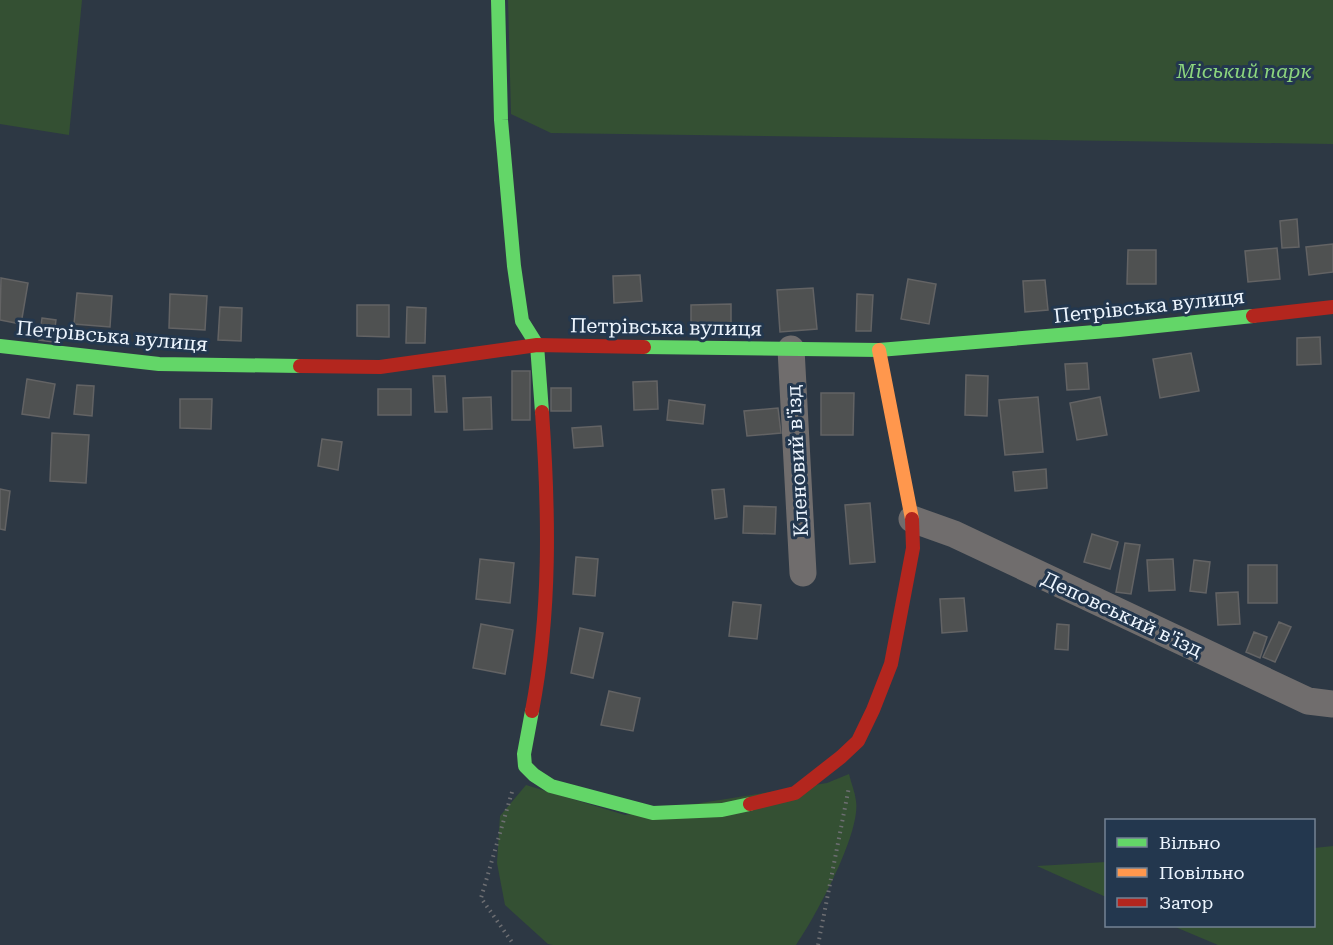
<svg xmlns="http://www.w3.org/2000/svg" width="1333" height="945" viewBox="0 0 1333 945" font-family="'Roboto Serif',serif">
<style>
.green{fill:#345033}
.building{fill:#4f5151;stroke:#636364;stroke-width:1.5}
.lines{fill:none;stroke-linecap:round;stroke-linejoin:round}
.path{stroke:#6d6e72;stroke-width:4;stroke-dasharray:1.5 4.5;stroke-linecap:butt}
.street{stroke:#706d6d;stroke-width:27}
.fast{stroke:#63d668;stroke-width:14}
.slow{stroke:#ff974d;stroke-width:14}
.jam{stroke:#b3261e;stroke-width:14}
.labels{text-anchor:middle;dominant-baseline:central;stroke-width:6;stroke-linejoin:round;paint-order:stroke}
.park-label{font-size:20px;font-style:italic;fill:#8cd57e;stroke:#23374e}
.street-label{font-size:20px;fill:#edf5fe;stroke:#23374e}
</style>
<rect width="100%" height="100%" fill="#2d3844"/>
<path class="green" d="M0 0H82L69 135 0 124Z
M508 0H1333V144L551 133 511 114Z
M849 774C851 783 855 792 856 801 861 833 815 918 796 945H553L548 944 505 905 497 863 500 816 526 785 625 815 827 783Z
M1333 846V945H1218L1173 926H1314V848Z
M1106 862V897L1037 866Z"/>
<path class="building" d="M1297 219 1299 247 1282 248 1280 221Z
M1333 244V272L1309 275 1306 247Z
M1277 248 1280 279 1248 282 1245 251Z
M1128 250H1156V284H1127Z
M640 275 642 301 614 303 613 276Z
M1 278 28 283 21 324 0 320Z
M908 279 936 284 929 324 901 319Z
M1045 280 1048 310 1025 312 1023 281Z
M813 288 817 329 780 332 777 290Z
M77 293 112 296 110 327 74 324Z
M170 294 207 296 205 330 169 328Z
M857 294 873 295 871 331H856Z
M731 304V329H691V305Z
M357 305H389V337L357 336Z
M220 307 242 308 241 341 218 340Z
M407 307 426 308 425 343H406Z
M42 318 56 320 53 342 39 340Z
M1320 337 1321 364 1297 365V338Z
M1191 353 1199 391 1160 398 1153 359Z
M1087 363 1089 389 1067 390 1065 364Z
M512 371H530V420H512Z
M966 375 988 376 987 416 965 415Z
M433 376H445L447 412H435Z
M27 379 55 384 49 418 22 414Z
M657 381 658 409 634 410 633 382Z
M77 385 94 386 92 416 74 414Z
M551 388H571V411H551Z
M378 389H411V415H378Z
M821 393H854L853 435H821Z
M491 397 492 429 464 430 463 398Z
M1038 397 1043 452 1005 455 999 400Z
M1100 397 1107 435 1077 440 1070 403Z
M180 399H212L211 429 180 428Z
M669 400 705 405 703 424 667 420Z
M778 408 781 433 747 436 744 411Z
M601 426 603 446 574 448 572 428Z
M52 433 89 435 86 483 50 481Z
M322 439 342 442 338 470 318 466Z
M1046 469 1047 488 1015 491 1013 472Z
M0 489 10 491 5 530 0 529Z
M724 489 727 517 715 519 712 490Z
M870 503 875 562 850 564 845 505Z
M744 506 776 507 775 534 743 533Z
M1092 534 1118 542 1110 569 1084 562Z
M1125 543 1140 545 1131 594 1116 592Z
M576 557 598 559 595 596 573 594Z
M480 559 514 563 510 603 476 599Z
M1173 559 1175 590 1149 591 1147 560Z
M1194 560 1210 562 1206 593 1190 591Z
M1248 565H1277V603H1248Z
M1238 592 1240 624 1218 625 1216 593Z
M964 598 967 631 942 633 940 599Z
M733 602 761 605 757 639 729 636Z
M1279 622 1291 627 1275 662 1263 657Z
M481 624 513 630 505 674 473 668Z
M1057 624 1069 625 1068 650 1055 649Z
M580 628 603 633 593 678 571 673Z
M1254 632 1267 637 1260 658 1246 652Z
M609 691 640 698 633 731 601 725Z"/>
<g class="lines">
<path class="path" d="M512 792 481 898 514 945
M818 945 849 787"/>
<path class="street" d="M791 349 803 573
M912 519 954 534 1308 701 1333 704"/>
<path class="fast" d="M498 0 501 120 514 266 522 321 537 345 542 412
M0 346 159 364 300 366
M644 347 879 350 1119 330 1253 316
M532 711 524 754 525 766 534 775 551 786 653 813 722 810 750 804"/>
<path class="slow" d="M879 350 912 519"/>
<path class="jam" d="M1253 316 1333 307
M300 366 380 367 537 345 644 347
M532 711C551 612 549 512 542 412
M750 804 795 793 841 757 858 741 873 710 891 664 913 548 912 519"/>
</g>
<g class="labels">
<g class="park-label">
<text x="1244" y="71">Міський парк</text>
</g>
<g class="street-label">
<text transform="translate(1149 306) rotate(-6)">Петрівська вулиця</text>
<text transform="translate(666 327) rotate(1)">Петрівська вулиця</text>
<text transform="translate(112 336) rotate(5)">Петрівська вулиця</text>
<text transform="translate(797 461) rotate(-93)">Кленовий в'їзд</text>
<text transform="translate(1122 614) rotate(25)">Деповський в'їзд</text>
</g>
</g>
<rect x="1105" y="819" width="210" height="108" fill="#23374e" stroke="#748394" stroke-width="1.5"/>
<rect x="1117" y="838" width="30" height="9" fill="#63d668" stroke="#748394" stroke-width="1.5"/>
<text x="1159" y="849" font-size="18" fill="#edf5fe">Вільно</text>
<rect x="1117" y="868" width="30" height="9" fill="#ff974d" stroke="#748394" stroke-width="1.5"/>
<text x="1159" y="879" font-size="18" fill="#edf5fe">Повільно</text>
<rect x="1117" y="898" width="30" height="9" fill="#b3261e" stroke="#748394" stroke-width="1.5"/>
<text x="1159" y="909" font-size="18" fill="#edf5fe">Затор</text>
</svg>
